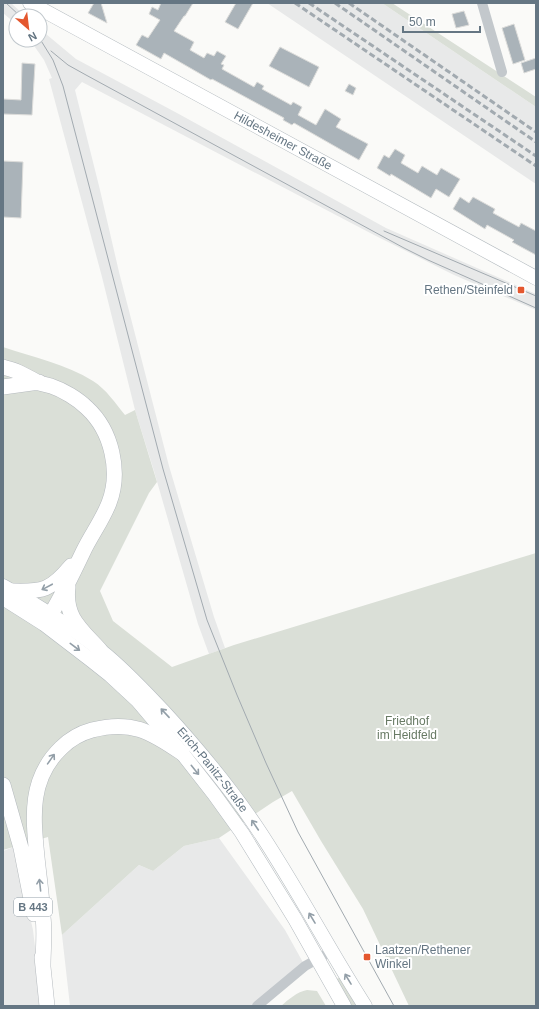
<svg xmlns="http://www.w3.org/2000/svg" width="539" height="1009" viewBox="0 0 539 1009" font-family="Helvetica,sans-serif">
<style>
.built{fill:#e8e9e9}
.green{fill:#dadfd7}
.building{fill:#aab3b9;stroke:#dcdcda}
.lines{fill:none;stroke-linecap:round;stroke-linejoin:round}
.secondary-casing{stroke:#b3babf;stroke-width:15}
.primary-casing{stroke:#b5babe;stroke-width:16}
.street{stroke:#c3c8cc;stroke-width:10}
.secondary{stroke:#fff;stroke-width:14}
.primary{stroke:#fff;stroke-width:15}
.tram{stroke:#a2aab0;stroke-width:1}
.rail{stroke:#a2aab0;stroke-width:3;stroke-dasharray:6 3;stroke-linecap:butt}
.oneway{stroke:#939fa8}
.poi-dot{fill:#e4572e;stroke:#fff;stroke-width:1.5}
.labels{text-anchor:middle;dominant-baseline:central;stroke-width:4;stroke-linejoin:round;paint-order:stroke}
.shield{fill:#fff;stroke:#939fa8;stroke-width:1}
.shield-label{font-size:11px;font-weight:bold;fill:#657683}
.street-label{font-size:12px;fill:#657683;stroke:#fff}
.poi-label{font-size:12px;fill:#657683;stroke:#fff;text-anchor:end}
.park-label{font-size:12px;fill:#687a64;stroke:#fff}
</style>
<rect width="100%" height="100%" fill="#fafaf8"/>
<path class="built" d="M3 3H11L25 16H16V24L3 13Z
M267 3H382L536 107V184Z
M40 29 76 59 177 113 386 228 536 294V310L454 275 374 235 82 82 75 90 100 190 119 272 169 466 214 617 225 648 209 654 198 624 154 471 135 410 102 277 49 79 52 78 44 60 30 40H40Z
M219 838 285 930 305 966 257 1006H70L62 935 139 865 153 871 184 846Z
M14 847 33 930 42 1006H3V851Z"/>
<path class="green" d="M382 3H392L536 97V107Z
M3 347C33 357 66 364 93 381 106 389 116 404 125 415L135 410 157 482 149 493 100 591 113 621 172 667 234 645 536 553V1006H409L363 909 321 841 292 791 273 802 219 838 184 846 153 871 139 865 62 935 48 837 3 850Z
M345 974 366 1006H344L330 983Z
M307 990 317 991 326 1006H281C289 999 297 992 307 990Z"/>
<path class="building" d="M94 3H101L107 23 88 13Z
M161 3H193L185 16H184L174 31 194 42 190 50 204 58 207 53 214 56 217 51 226 56 221 64 224 65 222 69 254 87 257 82 264 86 262 89 291 105 293 102 302 107 298 115 316 125 325 109 341 119 336 127 368 144 359 160 294 123 292 125 283 120 284 118 212 79 211 80 164 53 161 59 136 45 142 35 148 38 160 20 149 14 152 7 158 10Z
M236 3H253L238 29 225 22Z
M464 11 469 25 456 28 452 14Z
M514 24 525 60 513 64 502 28Z
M280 47 319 67 309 87 269 66Z
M536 58V69L524 73 521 63Z
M22 63 35 64 32 115 3 114V99L21 100Z
M349 84 356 88 353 95 345 91Z
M395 149 405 155 401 163 418 173 422 166 437 175 441 168 460 179 449 197 436 189 431 198 391 174 390 176 377 168 384 155 389 158Z
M3 161 23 162 21 218 3 217Z
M460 197 469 203 473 197 495 209 493 213 519 227 521 223 536 231V255L512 242 514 240 487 225 485 229 453 209Z"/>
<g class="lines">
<defs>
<g id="secondary">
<path id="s1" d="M30 3 536 278"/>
<path id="s2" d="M3 586C37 605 71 626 101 651 124 669 144 691 164 712 197 748 228 785 255 825 295 884 327 947 365 1006"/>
<path d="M3 598 44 624 91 660 110 675 137 700 182 753 214 794 242 833 295 919 344 1006"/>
</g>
<path id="primary" d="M3 367C9 369 15 370 20 373 27 376 33 380 39 383 43 384 47 385 51 386 63 390 78 399 87 408 112 431 121 472 109 503 102 521 91 535 83 552 73 573 63 594 51 614
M3 387 39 382
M68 587C64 617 81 629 100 650
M13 591C43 592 51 590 71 566
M3 785 21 848 34 914
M42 957 47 1006
M43 966C43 950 45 933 43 917 42 897 39 877 37 857 33 816 29 779 61 748 69 740 81 733 92 730 131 720 150 731 182 753"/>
</defs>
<use href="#secondary" class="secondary-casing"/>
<use href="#primary" class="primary-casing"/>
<path class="street" d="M482 3 502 72
M257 1006 305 966 332 951"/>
<use href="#secondary" class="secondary"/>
<use href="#primary" class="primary"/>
<path class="tram" d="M6 3 20 16
M40 39 53 60 63 86 163 469 207 620 237 695 266 763 298 832 394 1006
M51 51 68 65 86 75 404 248 428 260 536 308
M384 231 536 296"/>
<path class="rail" d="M295 3 536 166
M309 3 536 156
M335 3 536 142
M349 3 536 132"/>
</g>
<defs><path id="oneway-shaft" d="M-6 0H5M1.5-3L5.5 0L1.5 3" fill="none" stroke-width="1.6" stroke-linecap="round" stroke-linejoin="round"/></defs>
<g class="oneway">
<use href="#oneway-shaft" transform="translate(47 587) rotate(152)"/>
<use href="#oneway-shaft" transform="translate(75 647) rotate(37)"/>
<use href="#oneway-shaft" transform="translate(165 713) rotate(-133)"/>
<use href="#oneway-shaft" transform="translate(51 759) rotate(-55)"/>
<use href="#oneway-shaft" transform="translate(195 770) rotate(51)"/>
<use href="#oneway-shaft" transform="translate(255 825) rotate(-124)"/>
<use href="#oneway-shaft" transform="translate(40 885) rotate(-96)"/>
<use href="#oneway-shaft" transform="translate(312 918) rotate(-121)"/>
<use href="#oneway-shaft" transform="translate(348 979) rotate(-121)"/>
</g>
<g class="poi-dot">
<rect x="517" y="286" width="8" height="8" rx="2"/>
<rect x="363" y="953" width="8" height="8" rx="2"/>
</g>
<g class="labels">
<rect class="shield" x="14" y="898" width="38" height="18" rx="3"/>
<g class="shield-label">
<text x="33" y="907">B 443</text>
</g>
<g class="street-label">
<text stroke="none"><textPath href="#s1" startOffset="288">Hildesheimer Straße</textPath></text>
<text stroke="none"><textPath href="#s2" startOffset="281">Erich-Panitz-Straße</textPath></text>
</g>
<g class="poi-label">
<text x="513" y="290">Rethen/Steinfeld</text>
<text x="375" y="950" text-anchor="start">Laatzen/Rethener<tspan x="375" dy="14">Winkel</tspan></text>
</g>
<g class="park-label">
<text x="407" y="721">Friedhof<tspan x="407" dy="14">im Heidfeld</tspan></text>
</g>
</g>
<rect width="539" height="1009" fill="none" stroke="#657683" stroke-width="8"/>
<g transform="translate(28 28) rotate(152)"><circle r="19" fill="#ffffff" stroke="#c1c8cd"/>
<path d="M0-3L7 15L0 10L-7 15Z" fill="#e4572e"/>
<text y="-6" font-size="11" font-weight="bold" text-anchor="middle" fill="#657683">N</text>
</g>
<path d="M403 26v6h77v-6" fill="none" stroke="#657683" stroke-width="2"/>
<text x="409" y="26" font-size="12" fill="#657683" stroke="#ffffff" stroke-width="3" paint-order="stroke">50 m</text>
</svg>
